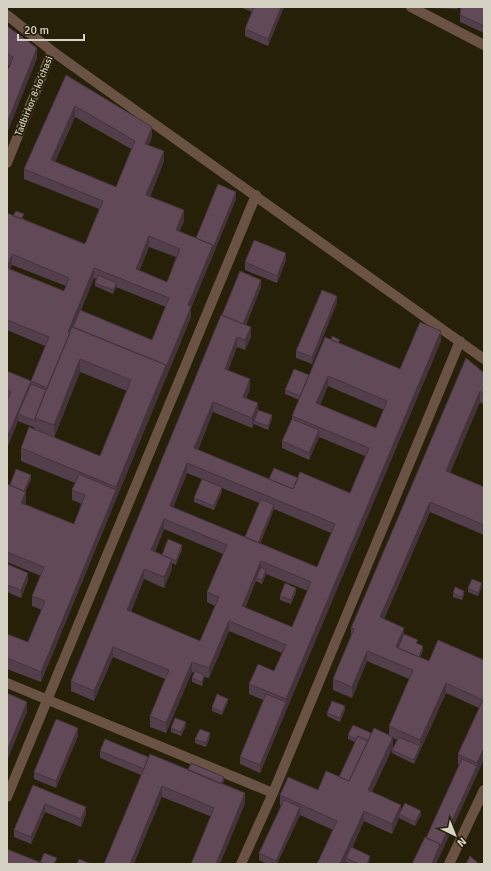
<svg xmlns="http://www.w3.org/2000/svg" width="491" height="871" viewBox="0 0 491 871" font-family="Signika,sans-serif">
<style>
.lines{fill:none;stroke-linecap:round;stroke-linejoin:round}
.minor{stroke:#6a5345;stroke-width:10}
.wall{fill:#533f4b;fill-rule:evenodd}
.shaded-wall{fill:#44333d}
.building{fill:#614957;stroke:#44333d;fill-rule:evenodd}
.labels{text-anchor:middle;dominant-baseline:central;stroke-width:3.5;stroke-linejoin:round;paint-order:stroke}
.street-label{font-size:10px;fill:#d5d2c3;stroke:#262008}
</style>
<rect width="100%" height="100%" fill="#262008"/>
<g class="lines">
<path class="minor" d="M411 7 484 45
M7 15 52 51 484 359
M7 163 52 51
M7 683 273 793
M7 797 256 195
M241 864 273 793 460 341
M449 864 484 790"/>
</g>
<path class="wall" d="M240 7H284L268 46 245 36V29L252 12Z
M432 7H457V9L432 8Z
M484 7V33L460 22V15Z
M7 26 37 58 7 133V67L9 68 10 66 7 65Z
M66 75 152 137 149 145 164 161 150 197 184 221 179 232 196 238 236 199 191 308V317L41 682 7 669V634L28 642 42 610 32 606V596L41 576 7 562V486L31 479 25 492 26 502 25 504 74 524 82 504 72 500V490L75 483 21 461V448L35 430V428L18 421 7 448V371L31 381 45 346 7 330V213L13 216 24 218 23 219 85 244 99 209 24 179V169ZM75 117 131 149 116 187 55 162ZM149 247 176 257 167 282 139 271ZM12 265 66 286 64 291 10 269ZM94 278 96 279 95 283V286L113 294 116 287 166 307 152 340 81 310ZM80 372 127 391 100 456 54 438Z
M286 260 277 283 245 270V262Z
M261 287 246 325 251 337 245 350 237 347 228 370 250 389 246 398 258 410 272 419 268 430 254 424 252 428 213 412 198 450 269 479 298 478 350 493 365 456 319 437 309 460 282 448V441L292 419V416L299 400 285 394V390L309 375 340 343 400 369 441 341 260 773 240 764V757L263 700 249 694V684L274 671 282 653 229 631 209 678 204 677V679L202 686 192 682V678L195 673 192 672 166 733 150 727V716L165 679 113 657 94 701 71 691V681L222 315ZM328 386 384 410 376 428 320 405ZM187 473 202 479 194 498V502L214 510 222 491V488L259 503 245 537 173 507ZM274 509 331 533 317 567 260 544ZM164 529 223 554 207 592V602L215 606 200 641 131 612 144 579 164 588 172 569V563L176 565 182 549 162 555 155 552ZM266 574 308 591 292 627 245 608 256 581 262 584Z
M337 303 312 364 296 358V351Z
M484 373V405L480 402 450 473 484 487V535L430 512 384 619 418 644 423 650 420 657 429 661 484 660V759L436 864 426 838 459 765 458 764V754L479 708 446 693 414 764 392 753V750L397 740 393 738V747L372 792 401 812 421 815 415 826 399 818 392 834 364 821 352 848 370 860 368 864H351L346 862 344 864 333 830 300 815 277 864H267L259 860V853L281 806 280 805V795L318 790 339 777 355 742 348 739V735L371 733 389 735V726L409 679 367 661 352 698 333 690V679L351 637V628Z
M7 564 28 580 21 598 7 592Z
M482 587 478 596 468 592V588Z
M296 592 291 604 280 600V596Z
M453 593 464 595 462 600 453 597Z
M228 702 222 715 212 711V707Z
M345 710 340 722 327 716V713Z
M186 726 181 736 171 732V728Z
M78 736 56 788 34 779V772Z
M210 737 206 747 195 743V739Z
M100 751 148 757 188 770 224 781 222 784 245 804 210 816 162 797 141 775 100 758Z
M33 785 86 814 81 827 45 812 31 844 14 837V830Z"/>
<path class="shaded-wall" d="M281 7H284L268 46V39Z
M37 48V58L7 133V123Z
M75 106V117L51 171V160Z
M152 127V137L145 154V144Z
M164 151V161L146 206V195Z
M236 192V199L191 308V317L41 682V672L116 490V487L166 365 188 305 213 245Z
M184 210V221L176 240V230Z
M149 236V247L136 279V269Z
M286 253V260L277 283V276Z
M12 254V265L7 278V268Z
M94 268V278L37 418 68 332Z
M261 280V287L242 334V326Z
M117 283V286L113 294V290Z
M337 296V303L312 364V357Z
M251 327V337L245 350V340Z
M441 331V341L260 773V765L286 702V699Z
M237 337V347L225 379V369Z
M80 359V372L54 438V425Z
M328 376V386L316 413V403Z
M250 379V389L243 407V397Z
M31 381V391L18 414V421L7 448V438Z
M480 391V402L446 481V471Z
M213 402V412L194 459V448Z
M258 403V413L254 421V424L252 428V418Z
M272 415V419L268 430V426Z
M319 430V437L309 460V453Z
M187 463V473L170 516V506Z
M31 475V479L22 500V497Z
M222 487V491L214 510V506Z
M26 492V502L21 513V503Z
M430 502V512L380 628V617Z
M274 505V509L258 548V544Z
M164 519V529L151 560V550Z
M182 545V549L176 565V561Z
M172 559V569L164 588V577Z
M261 561V571L256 578V581L242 616V606Z
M144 569V579L127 621V610Z
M266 570V574L262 584V580Z
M28 573V580L21 598V590Z
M482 583V587L478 596V593Z
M296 588V592L291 604V600Z
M464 591V595L462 600V597Z
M229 621V631L209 678V668Z
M404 628V638L398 651 396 647Z
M423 646V650L419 660V657Z
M113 647V657L94 701V691Z
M367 651V661L352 698V687Z
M192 662V672L166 733V723Z
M204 675V679L202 686V682Z
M446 683V693L414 764V760L420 746V740Z
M228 699V702L222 715V712Z
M27 702V712L7 761V751Z
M345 706V710L340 722V718Z
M186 722V726L181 736V732Z
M78 728V736L56 788V781Z
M210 733V737L206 747V743Z
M393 737V747L368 800V790Z
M484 748V759L436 864H432L477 766V763Z
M224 777V781L219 793V789Z
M162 786V797L134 864H130Z
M245 793V804L220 864H216Z
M45 804V812L31 844V837Z
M401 805V815L399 814V818L392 834V824Z
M86 807V814L81 827V819Z
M300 807V814L277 864H276V861Z
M364 811V821L347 858H346V862L344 864H340Z
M421 811V815L415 826V822Z
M370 856V860L368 864H367Z"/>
<path class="building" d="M254 7H281L268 39 245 29Z
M461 7H484V26L460 15Z
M7 26 37 48 7 123V67L9 68 13 57 7 54Z
M66 75 152 127 145 144 164 151 146 195 184 210 176 230 213 245 188 305 191 307 166 367V365L73 327 80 310 152 340 169 298 94 268 68 332 70 333 47 388 31 381 7 438V401L11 392 7 390V371L31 381 49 337 7 320V268L64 291 69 278 12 254 7 268V213L85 244 103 201 24 169ZM75 106 135 141 116 187 51 160ZM149 236 180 249 167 282 136 269Z
M218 184 236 192 213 248V245L196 238Z
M16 211 24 214 21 219 13 216Z
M254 240 286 253 277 276 245 262Z
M240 271 261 280 243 324 222 315Z
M98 275 117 283 113 290 95 283Z
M322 290 337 296 312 357 296 351Z
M221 315 251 327 245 340 237 337 225 369 250 379 243 397 258 403 252 418 213 402 194 448 293 489 300 472 350 493 369 448 292 416 325 337 400 369 420 322 441 331 286 699 249 684 258 664 274 671 286 645 229 621 209 668 192 662 166 723 150 716 169 670 113 647 94 691 71 681ZM328 376 387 401 376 428 316 403ZM187 463 335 524 317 567 170 506ZM164 519 227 545 207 592 219 597 200 641 127 610 144 569 164 577 172 559 151 550ZM261 561 311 582 292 627 242 606Z
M72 327 166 365 116 487 21 448 29 427 100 456 131 380 80 359 54 425 35 418Z
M332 336 340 340 338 343 331 340Z
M466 358 484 373V395L480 391 446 471 484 487V525L430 502 380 617 404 628 396 647 429 661 438 640 484 660V748L477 763 458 754 483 700 446 683 420 740 389 726 413 670 367 651 352 687 333 679 354 629 351 628Z
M294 369 309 375 300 396 285 390Z
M31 384 46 390 35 418V421L18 414Z
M258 410 272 415 268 426 254 421Z
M292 419 319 430 309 453 282 441Z
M274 468 298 478 293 489 269 479Z
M16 469 31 475 24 491 10 485Z
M79 474 116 490 41 672 7 658V634L28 642 45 601 32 596 44 567 7 552V484L26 492 21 503 74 524 85 495 72 490Z
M202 479 222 487 214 506 194 498Z
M261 499 274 505 258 543 245 537Z
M168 539 182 545 176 561 162 555Z
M7 564 28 573 21 590 7 585Z
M261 567 266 570 262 580 256 578Z
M472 579 482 583 478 593 468 588Z
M285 583 296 588 291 600 280 596Z
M455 587 464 591 462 597 453 593Z
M404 634 418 640 416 643 423 646 419 657 398 648Z
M195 671 204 675 202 682 192 678Z
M7 693 27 702 7 751Z
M217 694 228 699 222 712 212 707Z
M266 694 286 702 260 765 240 757Z
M332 701 345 706 340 718 327 713Z
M175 718 186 722 181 732 171 728Z
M56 719 78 728 56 781 34 772Z
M353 725 371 733 368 741 358 736 356 739 348 735Z
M374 728 393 737 368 790 401 805 392 824 364 811 340 864H317L337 821 280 795 288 777 318 790 326 771 349 781Z
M200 729 210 733 206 743 195 739Z
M358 736 368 741 349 781 339 777Z
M399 737 420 746 414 760 392 750Z
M105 739 148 757 144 769 100 751Z
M150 754 245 793 216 864H191L214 808 162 786 130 864H104Z
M462 759 477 766 440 847V844L426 838Z
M191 763 224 777 221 784 188 770Z
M33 785 86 807 81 819 45 804 31 837 14 830Z
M284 800 300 807 276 861 259 853Z
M405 803 421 811 415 822 399 814Z
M425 837 440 844 432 864H412Z
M351 847 370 856 367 864H359L346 858Z
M7 849 44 864H7Z
M44 853 57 858 54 864H44L40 863Z
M470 856 479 864H466Z
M79 859 91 864H77Z"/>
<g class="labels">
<g class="street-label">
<text transform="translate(34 96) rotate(-68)">Tadbirkor 8-koʻchasi</text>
</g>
</g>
<rect width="491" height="871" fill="none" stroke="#d5d2c3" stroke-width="16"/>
<g transform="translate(455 835) rotate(137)" stroke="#262008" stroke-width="3" paint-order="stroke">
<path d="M0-3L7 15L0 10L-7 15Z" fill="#d5d2c3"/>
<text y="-6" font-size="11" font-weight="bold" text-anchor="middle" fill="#d5d2c3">N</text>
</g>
<path d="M18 34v6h66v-6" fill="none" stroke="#d5d2c3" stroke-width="2"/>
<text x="24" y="34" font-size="12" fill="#d5d2c3" stroke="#262008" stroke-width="3" paint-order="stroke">20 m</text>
</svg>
